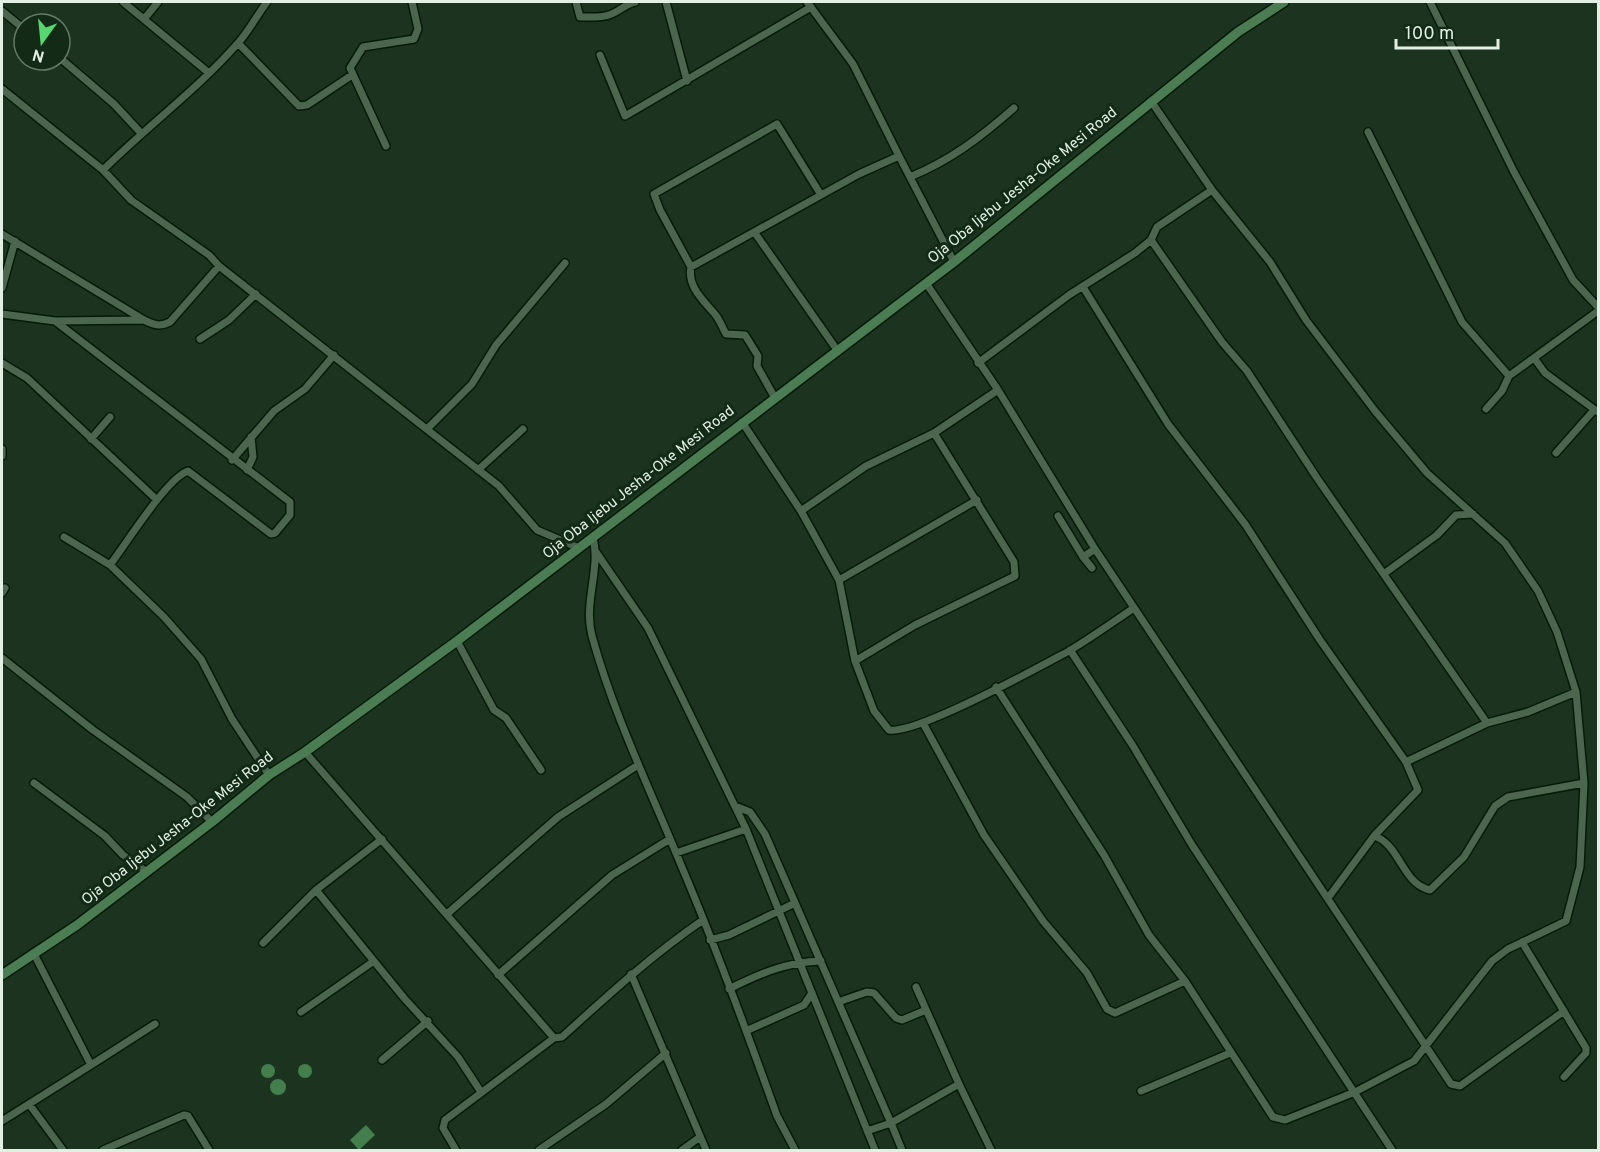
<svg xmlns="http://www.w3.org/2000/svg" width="1600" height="1152" viewBox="0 0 1600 1152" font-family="Overpass,sans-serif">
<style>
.water{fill:#457e4d}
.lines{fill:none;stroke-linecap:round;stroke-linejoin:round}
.minor-casing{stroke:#041b08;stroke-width:10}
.secondary-casing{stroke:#041b08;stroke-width:12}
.minor{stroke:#4b654e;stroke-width:7}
.secondary{stroke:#4c7c54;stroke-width:9}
.labels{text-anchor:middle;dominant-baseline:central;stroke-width:6;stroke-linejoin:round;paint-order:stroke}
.street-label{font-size:15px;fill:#e1f0e2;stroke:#122a16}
</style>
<rect width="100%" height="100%" fill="#1c341f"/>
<path class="water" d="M261 1071a7 7 0 1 1 14 0a7 7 0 1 1-14 0Z
M298 1071a7 7 0 1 1 14 0a7 7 0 1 1-14 0Z
M270 1087a8 8 0 1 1 16 0a8 8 0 1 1-16 0Z
M366 1125 375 1135 359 1150 350 1140Z"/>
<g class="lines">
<defs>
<path id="minor" d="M123 2 209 73
M576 2 580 17C588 17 601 18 609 15 619 12 625 4 635 2
M666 2 687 81
M807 2 853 64 899 156
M1430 2 1514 172 1573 280 1598 307
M2 11 24 29
M145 18 158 2
M238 43 299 106 307 105 352 75
M600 55 625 116 811 7
M60 58 114 104 140 132
M2 89 103 170 131 200 209 255 219 266 499 486 537 530 579 548
M1368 132 1462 322 1509 376 1502 391 1486 409
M386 146 350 68 363 47 414 39 418 29 412 2
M103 170C146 127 199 88 238 43 249 31 257 15 267 2
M910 177C951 160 981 137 1014 108
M755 233 837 350
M2 234 144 320
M691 267 660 210 654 194 777 124 821 195
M926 283 998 390 1095 549 1451 1084 1460 1086 1564 1011
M1083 287 1168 424 1245 524 1320 640 1406 762 1487 723 1317 478 1247 371 1222 342 1151 240
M2 288 15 241
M2 314 55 321 144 320C154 325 160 327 170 322L219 266
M55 321 290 502V515L275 533 271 534 188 471C167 478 126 544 110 565
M200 339 229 320 256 294
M1534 358 1545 373 1598 412
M2 363 27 378 157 500
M978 363 1069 295 1135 253 1151 240 1157 227 1212 190
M1509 376 1598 311
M775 398 757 366 758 356 745 335 726 334C722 327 719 318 714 313 703 300 687 286 691 267L859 174 899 156 954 262
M742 422 801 511 839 580 855 661 874 711 889 730C916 735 1039 667 1069 651 1091 638 1113 622 1134 608
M427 429 472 384 496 345 565 263
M91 439 110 417
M2 449V456
M1556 453 1594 410
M232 460 274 411 305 389 334 355
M247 470 253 457 251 437
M478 470 523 429
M801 511 866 466 934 433 998 390
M1058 516 1083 557
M64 537 110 565 164 617 201 659 232 719 269 775
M593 537C601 570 583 603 592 636 614 716 650 789 681 865 716 947 747 1032 777 1116L795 1150
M596 552 648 628 746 829 875 1150
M1092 568 1083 557 1095 549
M1385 573 1437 535 1456 515 1473 514
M839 580 977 500
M2 593 5 588
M457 641 494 710 506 718 541 770
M1070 650 1133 746 1192 845 1392 1150
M2 658 93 730 187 797 212 822
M855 661 915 625 1015 576 1014 562 934 433
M996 687 1104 855 1149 935 1185 981
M923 723 984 835 1043 921 1087 973 1107 1009 1115 1013 1185 981 1273 1117 1285 1120 1355 1092 1414 1061 1492 961 1508 949 1566 921 1580 867 1584 783 1576 692 1557 632 1538 591 1505 543 1427 473 1375 411 1306 320 1270 262 1212 190 1151 101
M1487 723 1528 712 1576 692
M305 752 554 1038
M34 783 105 836 123 855 147 872
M735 806 750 812 765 834 891 1123 867 1131
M1374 836 1418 790 1406 762
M382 839 316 890 404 998 458 1057 481 1092
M676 853 746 829
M1328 898 1374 836C1400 844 1402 884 1430 890L1464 857 1495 806 1508 797 1584 783
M447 914 558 817 638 765
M710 940 729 935 795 903
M1522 942 1586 1048V1053L1564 1077
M263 943 316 890
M631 974 706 1150
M498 975 612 875 670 839
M916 987 959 1084
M729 989C759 974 786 962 821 961
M838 1002 867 992 874 993 896 1018 902 1020 926 1010
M301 1012 374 961
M746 1031 804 1005 812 993
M382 1060 428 1021
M91 1065 155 1024
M1141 1091 1230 1053
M29 1104 63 1150
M2 1121 91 1065 34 954
M103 1150 184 1115 188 1116 209 1150
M456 1150 443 1128 445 1120 554 1038 562 1037C607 996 652 955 703 920
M539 1150 606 1104 666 1053
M682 1150 700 1137
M902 1150 891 1123 959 1084 991 1150"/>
<path id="secondary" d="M2 975 77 925 212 822 269 775 305 752 457 641 954 262 1238 32 1284 2"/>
</defs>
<use href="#minor" class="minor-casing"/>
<use href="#secondary" class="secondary-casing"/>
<use href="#minor" class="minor"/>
<use href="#secondary" class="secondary"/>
</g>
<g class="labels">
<g class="street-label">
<text transform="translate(1023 186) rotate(-39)">Oja Oba Ijebu Jesha-Oke Mesi Road</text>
<text transform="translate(639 483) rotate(-38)">Oja Oba Ijebu Jesha-Oke Mesi Road</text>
<text transform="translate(178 829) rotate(-38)">Oja Oba Ijebu Jesha-Oke Mesi Road</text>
</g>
</g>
<rect width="1600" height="1152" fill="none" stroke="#e1f0e2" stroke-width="6"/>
<g transform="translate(42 42) rotate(195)"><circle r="28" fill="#122a16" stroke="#657968" stroke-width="1.5"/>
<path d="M0-4.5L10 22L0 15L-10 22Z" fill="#57d570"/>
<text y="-9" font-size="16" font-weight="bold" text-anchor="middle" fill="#e1f0e2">N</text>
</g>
<path d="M1396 39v9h102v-9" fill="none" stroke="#e1f0e2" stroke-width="3"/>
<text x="1405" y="39" font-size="18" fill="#e1f0e2" stroke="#122a16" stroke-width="4.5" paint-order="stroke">100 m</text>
</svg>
